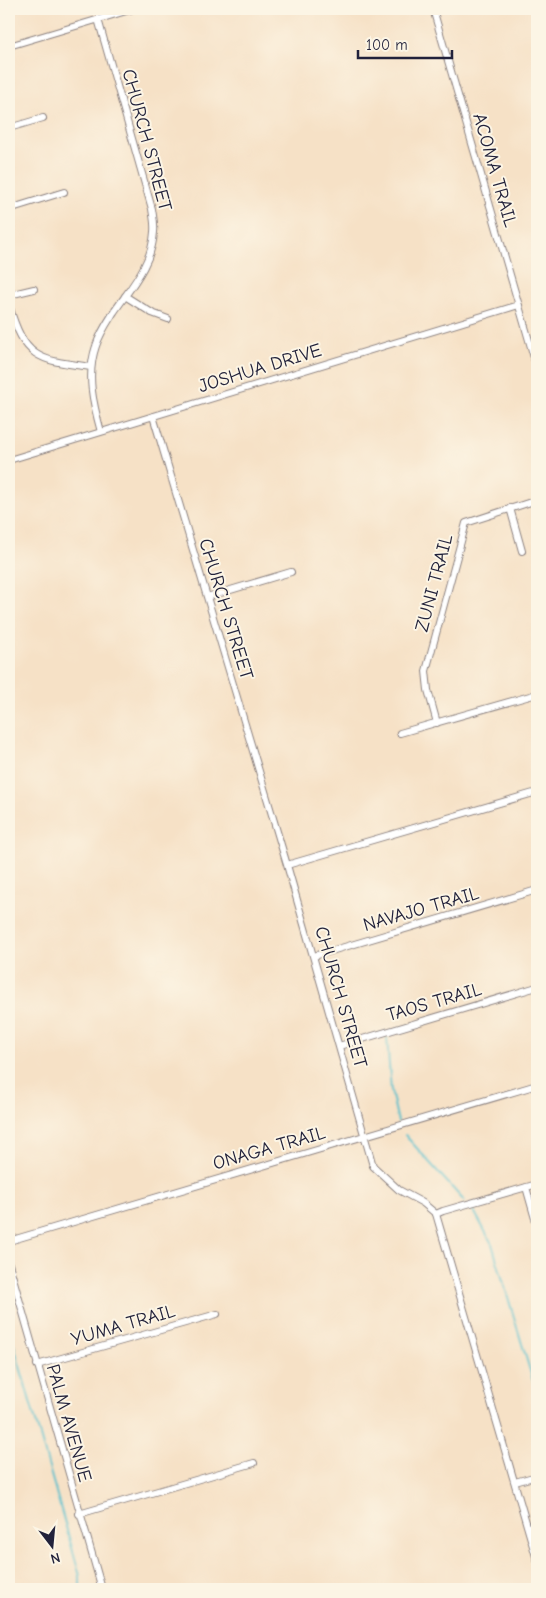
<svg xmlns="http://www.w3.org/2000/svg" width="546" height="1598" viewBox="0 0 546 1598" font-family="'Comic Neue',sans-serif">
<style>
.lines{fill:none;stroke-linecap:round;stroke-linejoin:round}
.stream{stroke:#52bfcc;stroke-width:2}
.minor-casing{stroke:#8c8280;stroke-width:8}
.minor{stroke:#fff;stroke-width:6}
.labels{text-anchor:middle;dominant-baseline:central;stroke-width:4;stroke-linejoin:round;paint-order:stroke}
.street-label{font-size:19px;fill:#22223b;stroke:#fcf5e5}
</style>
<rect width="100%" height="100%" fill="#fcf5e5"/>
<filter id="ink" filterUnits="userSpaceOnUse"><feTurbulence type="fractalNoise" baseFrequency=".02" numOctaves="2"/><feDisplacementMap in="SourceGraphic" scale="10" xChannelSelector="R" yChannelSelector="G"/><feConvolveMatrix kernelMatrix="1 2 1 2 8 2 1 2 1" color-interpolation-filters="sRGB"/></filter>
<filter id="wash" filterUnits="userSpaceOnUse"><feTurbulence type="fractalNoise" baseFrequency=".0096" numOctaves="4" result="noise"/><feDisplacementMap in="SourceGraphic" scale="20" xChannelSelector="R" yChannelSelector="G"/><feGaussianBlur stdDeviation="1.12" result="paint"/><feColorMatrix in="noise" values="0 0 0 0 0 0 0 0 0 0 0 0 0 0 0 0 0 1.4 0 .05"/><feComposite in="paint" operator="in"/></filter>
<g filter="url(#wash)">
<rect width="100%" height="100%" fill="#f6e1c6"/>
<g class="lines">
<path class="stream" d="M387 1038 391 1091 398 1122
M405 1135 465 1202
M468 1206 474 1211 492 1244 537 1394
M9 1328 80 1576V1589"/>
</g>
</g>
<g filter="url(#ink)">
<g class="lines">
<defs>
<path id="minor" d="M433 9 537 368
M98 19 152 209C153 216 155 224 154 232 152 264 131 287 114 312 107 323 100 333 96 346 86 375 93 403 101 432
M9 46 133 9
M9 128 43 118
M9 209 64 192
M9 295 34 289
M125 296 152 313 168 319
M9 305C25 360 39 360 91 367
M153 416 287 865 373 1166 399 1190 423 1203 436 1214 537 1560
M9 460 519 305
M510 508 522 551
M207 597 291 572
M437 723 428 690 426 671 466 523 537 500
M400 733 537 694
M287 865 537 792
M314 956 537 890
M339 1046 537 987
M526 1187 537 1226
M436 1214 443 1211 537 1184
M9 1241 537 1085
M9 1264 102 1589
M37 1365 217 1314
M515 1482 537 1476
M79 1514 254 1463"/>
</defs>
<use href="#minor" class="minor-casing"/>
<use href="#minor" class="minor"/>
</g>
</g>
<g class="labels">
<g class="street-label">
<text transform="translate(147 140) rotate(75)">CHURCH STREET</text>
<text transform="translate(495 170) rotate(74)">ACOMA TRAIL</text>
<text transform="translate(260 368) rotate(-17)">JOSHUA DRIVE</text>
<text transform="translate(434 583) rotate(-75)">ZUNI TRAIL</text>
<text transform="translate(226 609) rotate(73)">CHURCH STREET</text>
<text transform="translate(421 909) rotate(-16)">NAVAJO TRAIL</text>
<text transform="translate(341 997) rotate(74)">CHURCH STREET</text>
<text transform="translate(434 1002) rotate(-16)">TAOS TRAIL</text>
<text transform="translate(269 1148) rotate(-16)">ONAGA TRAIL</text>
<text transform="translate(123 1325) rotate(-16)">YUMA TRAIL</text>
<text transform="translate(69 1423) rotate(74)">PALM AVENUE</text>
</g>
</g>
<rect width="546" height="1598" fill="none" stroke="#fcf5e5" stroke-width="30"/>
<g transform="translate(52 1546) rotate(164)" stroke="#fcf5e5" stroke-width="4" paint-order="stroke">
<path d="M0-4L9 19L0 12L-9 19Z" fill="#22223b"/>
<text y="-8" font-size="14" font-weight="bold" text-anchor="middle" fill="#22223b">N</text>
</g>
<path d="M358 50v8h94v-8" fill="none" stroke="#22223b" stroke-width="2.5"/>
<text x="366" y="50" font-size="15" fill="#22223b" stroke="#fcf5e5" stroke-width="4" paint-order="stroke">100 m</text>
</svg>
